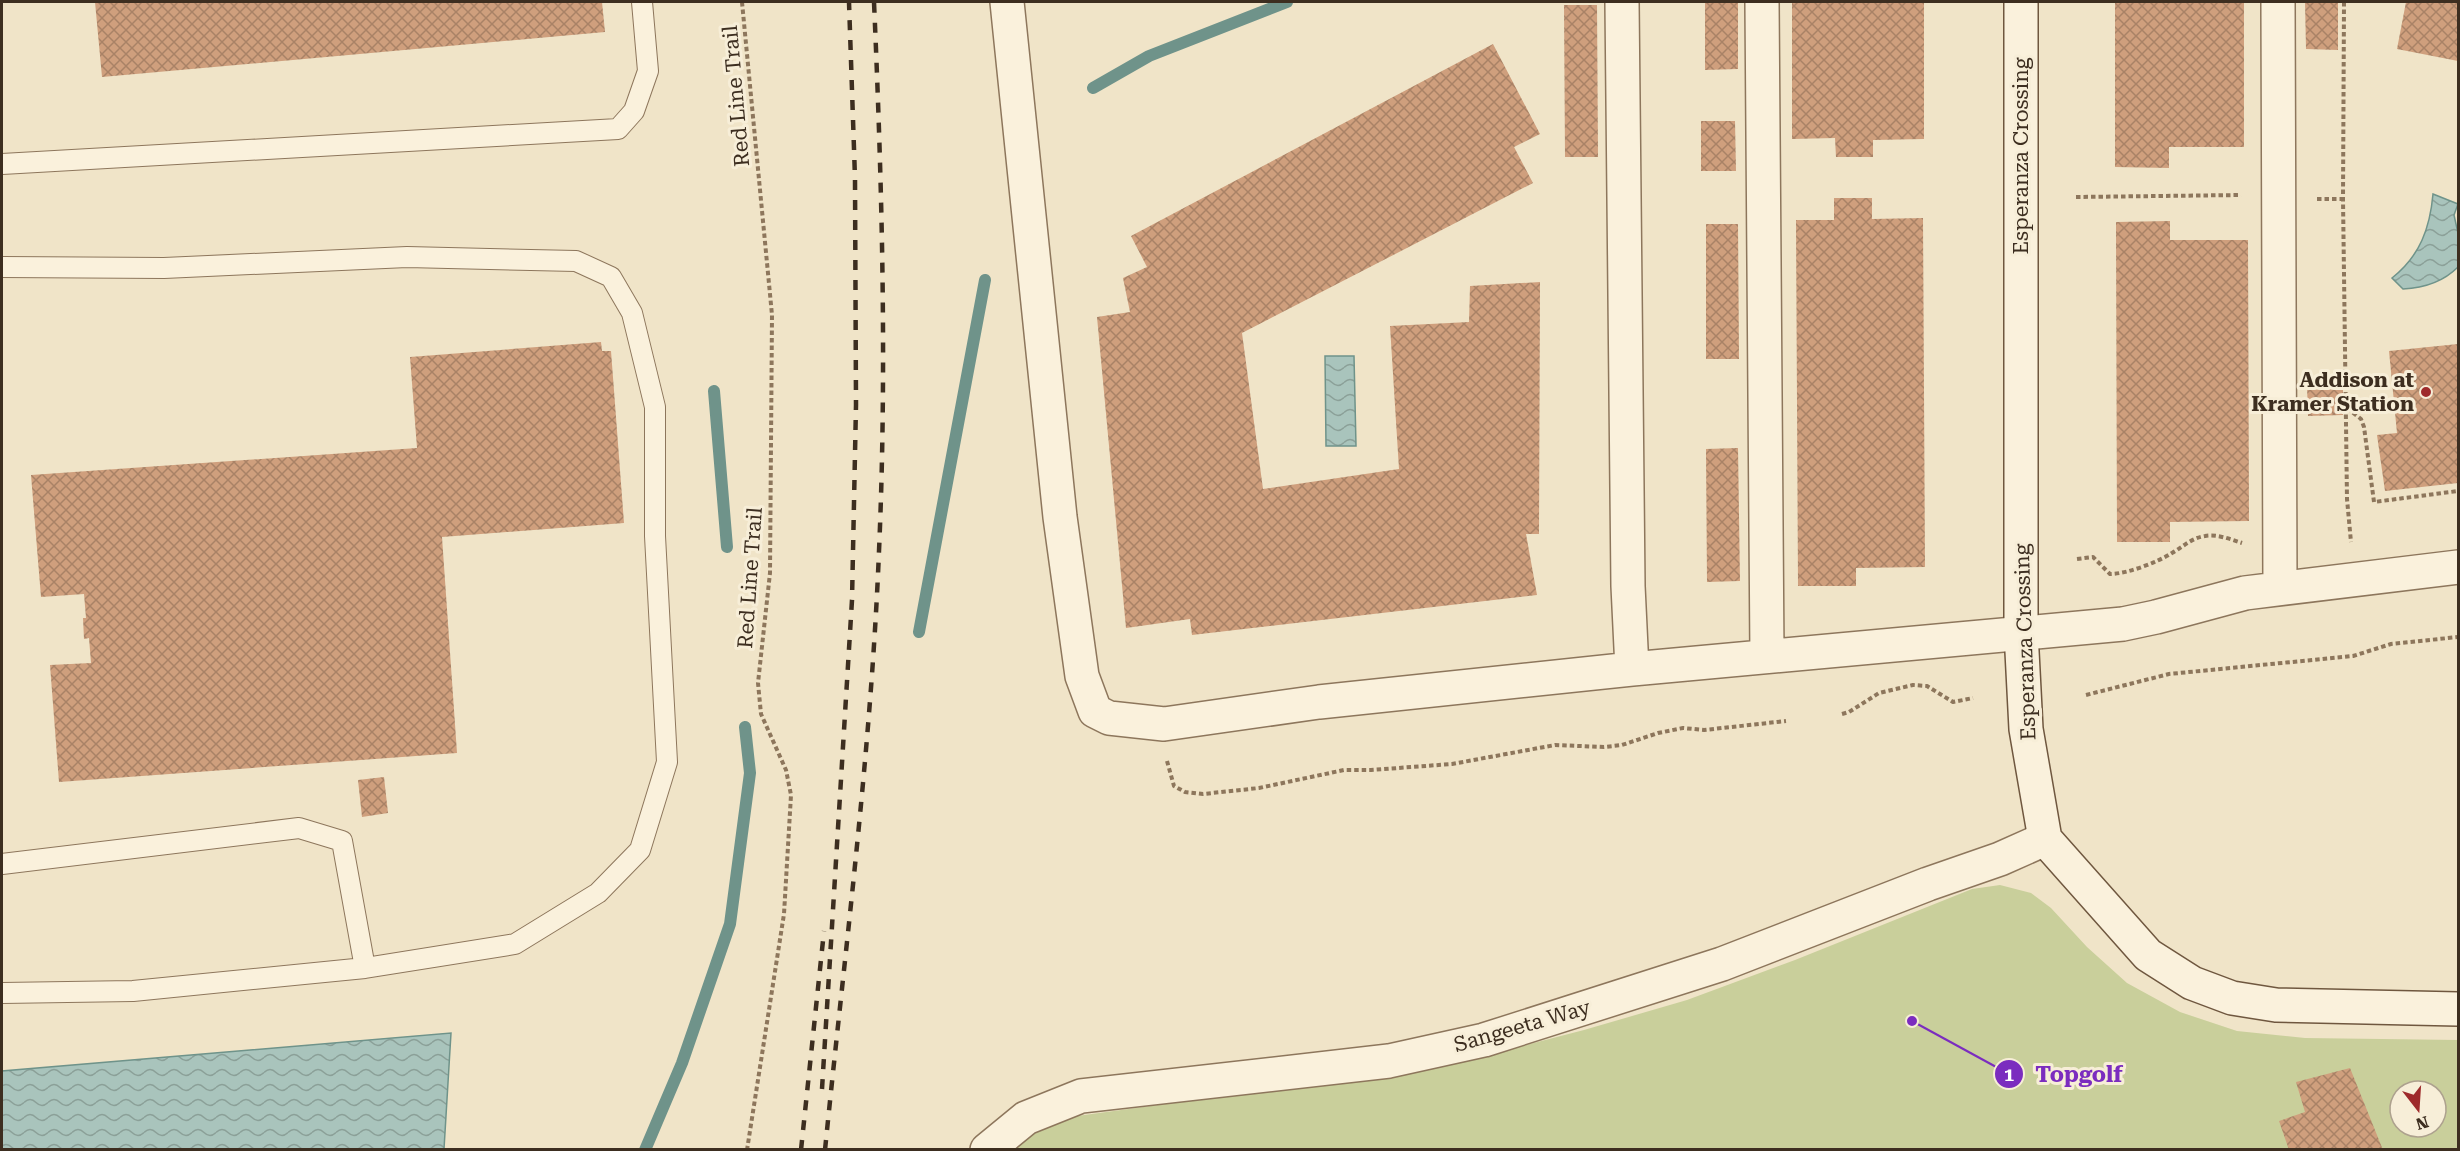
<svg xmlns="http://www.w3.org/2000/svg" width="2460" height="1151" viewBox="0 0 2460 1151" font-family="'Roboto Serif',serif">
<style>
.pitch{fill:#c9cf9b;fill-rule:evenodd}
.water{fill:url(#water-waves);stroke:#6f938a;stroke-width:1.5}
.lines{fill:none;stroke-linecap:round;stroke-linejoin:round}
.stream{stroke:#6f938a;stroke-width:12}
.building{fill:url(#building-cross-hatch)}
.lane-casing{stroke:#8d765c;stroke-width:22}
.street-casing{stroke:#8d765c;stroke-width:36}
.secondary-casing{stroke:#6f573f;stroke-width:36}
.path{stroke:#8d765c;stroke-width:4;stroke-dasharray:4.5 3;stroke-linecap:butt}
.lane{stroke:#faf1dc;stroke-width:20}
.street{stroke:#faf1dc;stroke-width:33}
.secondary{stroke:#faf1dc;stroke-width:33}
.rail{stroke:#3d2e20;stroke-width:4.5;stroke-dasharray:10 10;stroke-linecap:butt}
.poi-dot{fill:#9e2a2b;stroke:#f7eed8;stroke-width:2}
.labels{text-anchor:middle;dominant-baseline:central;stroke-width:6;stroke-linejoin:round;paint-order:stroke}
.street-label{font-size:21px;fill:#3d2e20;stroke:#f7eed8}
.poi-label{font-size:21px;font-weight:bold;fill:#3d2e20;stroke:#f7eed8;text-anchor:end}
.leader{fill:none;stroke:#7b2cbf;stroke-width:2}
.callout-dot{fill:#7b2cbf;stroke:#f7eed8;stroke-width:2}
.mark-label{font-size:18px;text-anchor:middle;font-weight:bold;fill:#fff}
.callout-label{font-size:22px;text-anchor:middle;font-weight:bold;fill:#7b2cbf;stroke:#f7eed8;stroke-width:6;stroke-linejoin:round;paint-order:stroke}
</style>
<defs>
<pattern id="water-waves" width="16" height="10" patternUnits="userSpaceOnUse" patternTransform="scale(1.5)"><rect width="16" height="10" fill="#a9c4bc"/><path d="M0 5q4-4 8 0t8 0" fill="none" stroke="#8ba098"/></pattern>
<pattern id="building-cross-hatch" width="8" height="8" patternUnits="userSpaceOnUse" patternTransform="scale(1.5)"><rect width="8" height="8" fill="#cf9f7d"/><path d="M0 0l8 8M0 8l8-8" fill="none" stroke="#a98266"/></pattern>
</defs>
<rect width="100%" height="100%" fill="#f0e4c8"/>
<path class="pitch" d="M2000 885 2031 893 2051 908 2087 947 2127 983 2180 1012 2237 1031 2305 1038 2458 1040V1149L993 1150 1055 1119 1401 1072 1491 1054 1584 1030 1687 1000 1795 960 1972 889ZM2400 1091H2436V1127H2400Z"/>
<path class="water" d="M2433 194 2458 204 2454 215 2458 233V267C2443 282 2425 288 2403 289L2392 278C2420 256 2430 228 2433 194Z
M1354 356 1356 446H1326L1325 356Z
M451 1033 444 1149H2V1071Z"/>
<g class="lines">
<path class="stream" d="M1093 88 1149 56 1287 2
M714 391 727 547
M919 632 985 280
M645 1150 682 1063 730 924 750 773 745 727"/>
</g>
<path class="building" d="M95 2H602L605 32 102 77Z
M1705 2H1738V69L1705 70Z
M1792 2H1924V139L1873 140V157H1836L1835 138 1792 139Z
M2115 2H2244V147H2169V168L2115 167Z
M2305 2H2338V50L2306 49Z
M2406 2H2458V61L2397 49Z
M1564 5H1597L1598 157H1565Z
M1493 44 1540 134 1514 147 1533 183 1242 333 1263 489 1399 469 1390 326 1469 322 1470 286 1540 282 1539 534H1526L1537 595 1192 635 1190 619 1126 628 1097 317 1130 312 1123 278 1147 267 1131 236Z
M1701 121H1735L1736 171H1701Z
M1834 198H1872V219L1923 218 1925 567 1856 568V586H1798L1796 220H1834Z
M2170 221V240H2248L2249 521 2170 522V542H2117L2116 222Z
M1706 224H1738L1739 359H1706Z
M601 342 602 351H611L624 523 442 537 457 753 59 782 50 665 91 663 89 638 84 639 83 618H86L84 594 41 597 31 475 417 448 410 357Z
M2458 344V483L2385 491 2377 435 2397 433 2389 351Z
M2343 384V415L2308 416 2307 386Z
M1738 448 1740 581 1707 582 1706 449Z
M384 777 388 813 362 817 358 780Z
M2350 1068 2383 1150H2289L2279 1121 2305 1112 2296 1082Z"/>
<g class="lines">
<defs>
<path id="lane" d="M2 164 618 129 634 111 648 71 642 2
M2 267 164 268 407 257 576 261 611 277 632 313 655 407V536L667 762 640 850 598 893 515 944 365 968 133 991 2 993
M2 864 299 828 342 841 365 968"/>
<path id="street" d="M1007 2 1060 517 1082 676 1095 711 1109 718 1164 724 1319 702 1632 669 2123 624 2156 617 2245 593 2458 567
M1622 2 1628 586 1632 669
M1762 2 1767 656
M2278 2 2280 588
M987 1150 1026 1118 1081 1096 1389 1061 1484 1040 1722 964 1928 884 2000 859 2045 839"/>
<path id="secondary" d="M2021 2V632L2026 729 2045 839 2148 955 2192 983 2232 998 2276 1005 2458 1009"/>
</defs>
<use href="#lane" class="lane-casing"/>
<use href="#street" class="street-casing"/>
<use href="#secondary" class="secondary-casing"/>
<path class="path" d="M742 2 772 315 770 573 758 683 761 714 786 770 791 795 784 914 747 1150
M2344 2 2343 199 2347 499 2351 542
M2076 197 2241 195
M2317 199H2343
M2347 408 2361 419 2364 427 2374 502 2458 491
M2077 559 2093 557 2110 574C2127 574 2158 562 2172 553 2183 547 2191 538 2205 536 2217 534 2230 539 2242 543
M2086 695 2169 674 2353 656 2391 644 2458 637
M1842 714 1849 712 1879 693 1913 685 1927 686 1953 702 1973 698
M1167 761 1174 786 1185 792 1203 794 1259 788 1344 770H1371L1452 764 1555 745 1604 747 1622 745 1658 733 1683 728 1704 730 1786 721"/>
<use href="#lane" class="lane"/>
<use href="#street" class="street"/>
<use href="#secondary" class="secondary"/>
<path class="rail" d="M822 1089 852 600 856 405 855 178 849 2
M801 1150 824 931
M825 1150C845 950 871 751 879 551 887 367 882 185 874 2"/>
</g>
<circle class="poi-dot" cx="2426" cy="392" r="6"/>
<g class="labels">
<g class="street-label">
<text transform="translate(736 96) rotate(-95)">Red Line Trail</text>
<text transform="translate(2021 156) rotate(-90)">Esperanza Crossing</text>
<text transform="translate(750 578) rotate(-86)">Red Line Trail</text>
<text transform="translate(2025 642) rotate(-92)">Esperanza Crossing</text>
<text transform="translate(1522 1026) rotate(-16)">Sangeeta Way</text>
</g>
<g class="poi-label">
<text x="2414" y="380">Addison at<tspan x="2414" dy="24">Kramer Station</tspan></text>
</g>
</g>
<path class="leader" d="M1912 1021L2009 1074"/>
<g class="callout-dot">
<circle cx="1912" cy="1021" r="6"/>
<circle cx="2009" cy="1074" r="15"/>
</g>
<g class="mark-label">
<text x="2009" y="1081">1</text>
</g>
<g class="callout-label">
<text x="2079" y="1082">Topgolf</text>
</g>
<rect width="2460" height="1151" fill="none" stroke="#3d2e20" stroke-width="6"/>
<g transform="translate(2418 1109) rotate(163)"><circle r="28" fill="#f7eed8" stroke="#ada18e" stroke-width="1.5"/>
<path d="M0-4.5L10 22L0 15L-10 22Z" fill="#9e2a2b"/>
<text y="-9" font-size="16" font-weight="bold" text-anchor="middle" fill="#3d2e20">N</text>
</g>
</svg>
